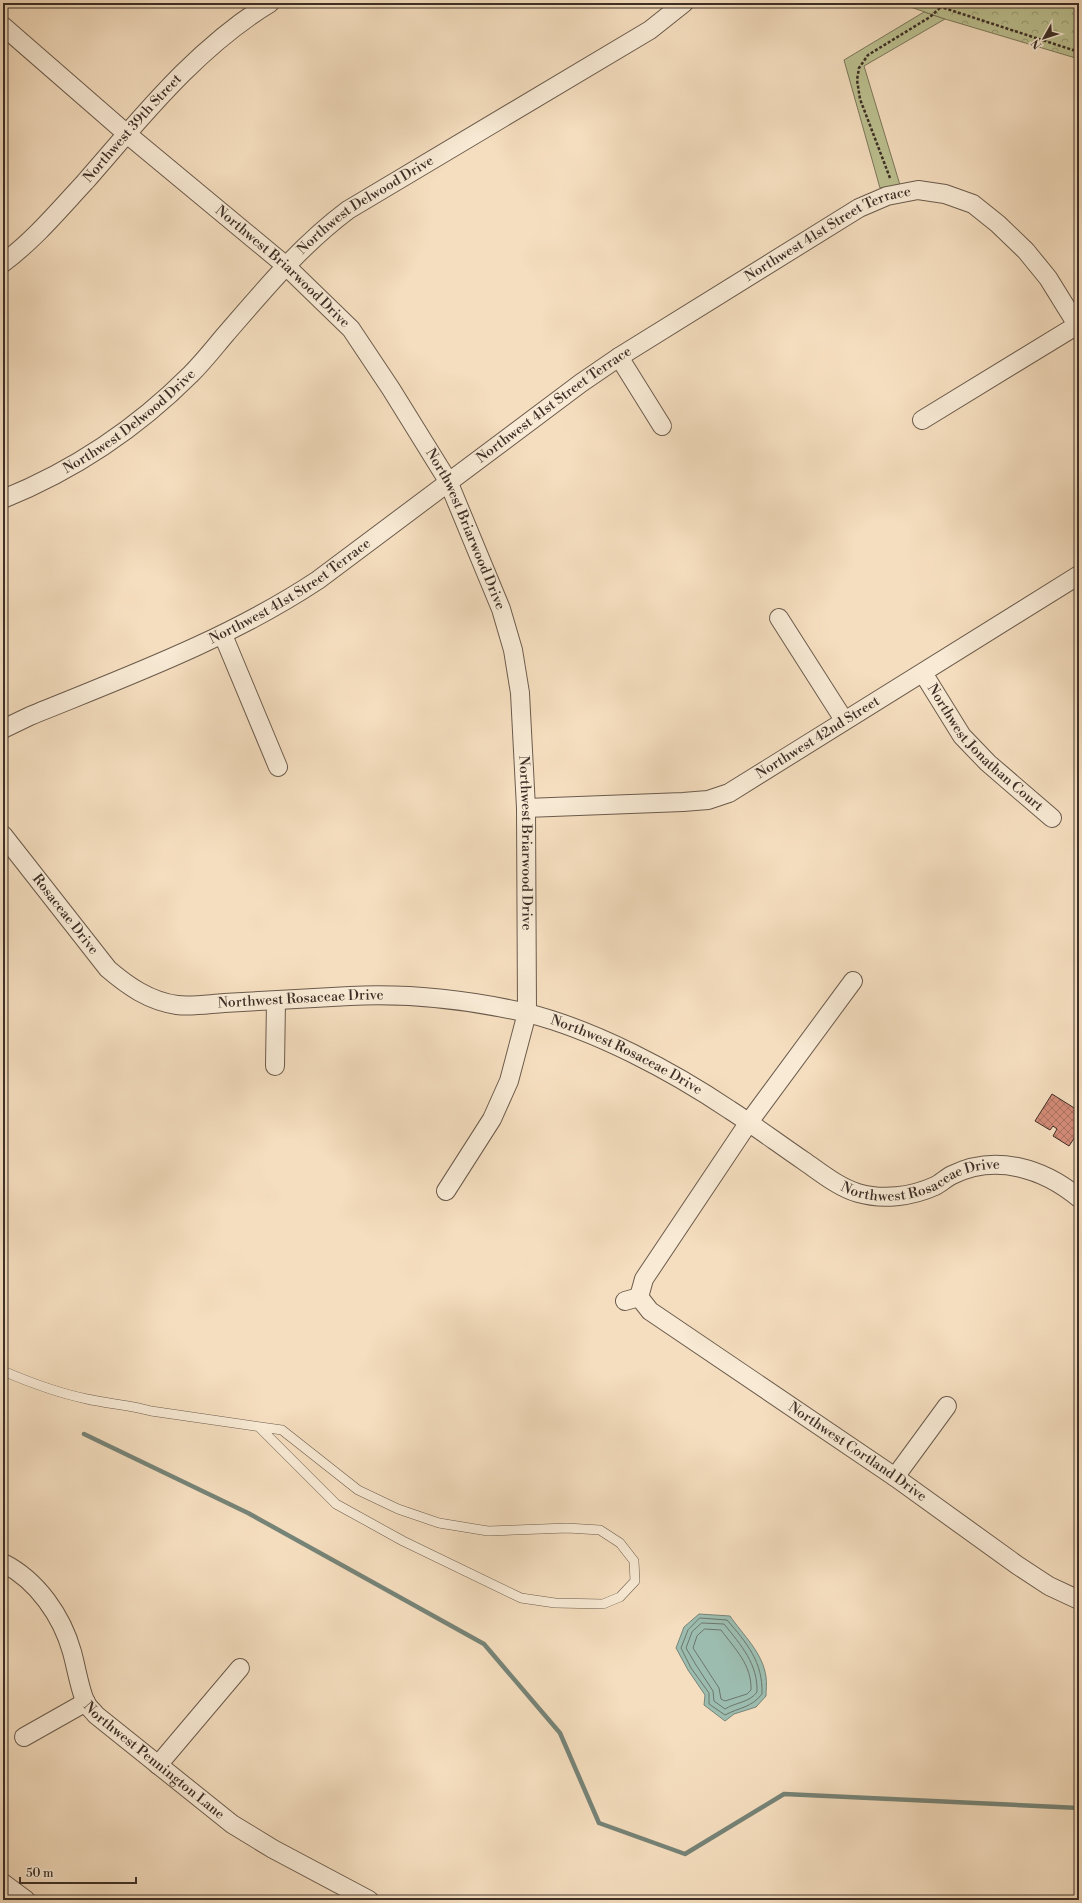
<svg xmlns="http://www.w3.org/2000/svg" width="1082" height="1903" viewBox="0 0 1082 1903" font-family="'Libre Bodoni',serif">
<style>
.green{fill:#bcc191;stroke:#7c785c}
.park{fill:url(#park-crowns);stroke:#7c785c}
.water{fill:#9cbcaf;stroke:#768478}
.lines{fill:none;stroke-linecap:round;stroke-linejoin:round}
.shore{stroke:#6c766a;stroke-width:1}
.stream{stroke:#768478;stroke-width:4.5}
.building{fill:url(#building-cross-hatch);stroke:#3d2f26}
.lane-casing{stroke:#6b5b4c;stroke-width:10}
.street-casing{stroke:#6b5b4c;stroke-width:20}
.path{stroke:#3d2f26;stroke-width:2.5;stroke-dasharray:3 2;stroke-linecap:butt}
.lane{stroke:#f8ead5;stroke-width:9}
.street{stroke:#f8ead5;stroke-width:18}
.labels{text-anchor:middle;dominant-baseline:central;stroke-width:4;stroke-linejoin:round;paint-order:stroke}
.street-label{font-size:14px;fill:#3d2f26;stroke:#f8ead5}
</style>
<defs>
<pattern id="park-crowns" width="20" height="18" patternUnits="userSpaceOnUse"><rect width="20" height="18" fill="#bcc191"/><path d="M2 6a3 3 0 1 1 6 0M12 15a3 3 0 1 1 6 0" fill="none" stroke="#9a9d76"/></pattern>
<pattern id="building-cross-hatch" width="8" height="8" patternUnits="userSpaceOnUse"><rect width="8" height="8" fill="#d58d7a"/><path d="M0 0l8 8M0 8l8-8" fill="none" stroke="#ae7464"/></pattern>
</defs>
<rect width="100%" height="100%" fill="#f5debf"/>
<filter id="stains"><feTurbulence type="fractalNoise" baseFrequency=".005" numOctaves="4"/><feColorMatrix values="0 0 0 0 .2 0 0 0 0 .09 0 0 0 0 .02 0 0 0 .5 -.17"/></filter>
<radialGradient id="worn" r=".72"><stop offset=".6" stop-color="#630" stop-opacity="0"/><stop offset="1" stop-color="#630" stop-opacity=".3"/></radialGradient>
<path class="green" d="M924 12 945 19 864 66 900 185 880 188 844 60Z"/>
<path class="park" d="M899 3H1079V59L945 19Z"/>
<path class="water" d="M699 1614 730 1616C743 1635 763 1653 766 1677 767 1683 766 1690 766 1696L756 1707 734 1714 725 1721 704 1705 705 1695 688 1670 676 1648 684 1627Z"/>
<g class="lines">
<path class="shore" d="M700 1618 727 1620C747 1643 763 1662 762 1694 751 1708 740 1707 725 1715L709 1704V1693L691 1668 681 1648 688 1630Z
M702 1623 724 1624C741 1645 758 1664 757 1692 749 1703 736 1702 725 1709L714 1701 713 1691 696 1665 686 1648 692 1632Z
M705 1629 721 1630C735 1649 752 1665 751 1690L747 1694 725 1701 721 1699 719 1688 693 1648 697 1636Z"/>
<path class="stream" d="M84 1434 248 1513 484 1644 560 1733 599 1823 685 1854 784 1794 1079 1808"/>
</g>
<path class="building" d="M1052 1094 1079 1111V1131L1069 1146 1053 1136 1057 1129 1053 1126 1050 1130 1035 1121Z"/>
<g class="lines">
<defs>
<path id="lane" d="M3 1371C31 1383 58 1393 87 1399 109 1404 130 1405 151 1411L282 1430 358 1490 398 1509 439 1523 488 1531 567 1528 600 1530 620 1543 634 1561 635 1581 620 1597 603 1604 555 1603 521 1598 403 1541 336 1504 259 1427"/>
<g id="street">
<path id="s1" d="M3 26 127 134 285 265 351 329 391 389 448 481 501 609 513 650 520 693 526 808 527 1013 509 1081 492 1119 446 1191"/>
<path id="s2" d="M3 263C34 240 59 210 85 182 141 118 196 48 270 3"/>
<path d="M619 357 662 426"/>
<path d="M922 420 1079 324"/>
<path id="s3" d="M3 499C75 470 136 429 191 374 203 362 214 348 225 335 264 290 300 246 348 210L650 30 684 3"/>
<path d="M779 618 844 720"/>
<path d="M223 635 278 767"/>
<path id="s4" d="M923 673 962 736 988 763 1052 818"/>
<path id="s5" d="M3 729 30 716C128 676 229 639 318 580L581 383 619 357 859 208 887 196 918 190 945 194 973 204 998 224 1026 251 1048 278 1079 328"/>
<path id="s6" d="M526 808 683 802 708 800 729 793 1079 575"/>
<path id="s7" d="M3 835 108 969C128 986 149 1001 177 1005 191 1007 209 1004 224 1003 266 1001 308 998 350 996 409 993 470 1000 527 1013 595 1030 672 1071 730 1110 755 1126 779 1144 804 1161 820 1172 838 1187 858 1193 882 1200 911 1197 935 1186 941 1183 946 1178 952 1175 996 1153 1044 1169 1079 1198"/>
<path d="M275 1066 276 1001"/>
<path d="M639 1297 644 1279 749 1122 853 981"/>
<path id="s8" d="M625 1301 639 1297 650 1311 895 1477 1017 1565 1049 1586 1079 1600"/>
<path d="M895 1477 947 1406"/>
<path id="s9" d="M3 1563C37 1580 62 1616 72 1652 76 1666 80 1691 86 1703 88 1707 93 1711 96 1715L232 1824 273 1849 369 1900"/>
<path d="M24 1737 86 1702"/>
<path d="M158 1765 240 1668"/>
<path d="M3 1883 26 1900"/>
</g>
</defs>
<use href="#lane" class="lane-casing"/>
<use href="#street" class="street-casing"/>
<path class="path" d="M947 3 941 7 1079 52
M890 178 860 99 857 80 859 68 868 55 930 17 941 7 934 3"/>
<use href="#lane" class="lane"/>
<use href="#street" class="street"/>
</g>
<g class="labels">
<g class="street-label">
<text stroke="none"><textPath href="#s2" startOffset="187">Northwest 39th Street</textPath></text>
<text stroke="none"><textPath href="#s3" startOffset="472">Northwest Delwood Drive</textPath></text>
<text stroke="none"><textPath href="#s5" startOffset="967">Northwest 41st Street Terrace</textPath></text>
<text stroke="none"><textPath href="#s1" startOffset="369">Northwest Briarwood Drive</textPath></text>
<text stroke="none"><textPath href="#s5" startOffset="643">Northwest 41st Street Terrace</textPath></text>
<text stroke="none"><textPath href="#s3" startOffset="149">Northwest Delwood Drive</textPath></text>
<text stroke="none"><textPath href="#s1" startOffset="693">Northwest Briarwood Drive</textPath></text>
<text stroke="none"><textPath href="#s5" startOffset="319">Northwest 41st Street Terrace</textPath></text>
<text stroke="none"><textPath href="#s6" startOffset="309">Northwest 42nd Street</textPath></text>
<text stroke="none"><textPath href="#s4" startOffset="98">Northwest Jonathan Court</textPath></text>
<text stroke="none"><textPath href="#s1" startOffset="1017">Northwest Briarwood Drive</textPath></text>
<text stroke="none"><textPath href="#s7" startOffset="101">Rosaceae Drive</textPath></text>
<text stroke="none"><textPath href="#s7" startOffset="373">Northwest Rosaceae Drive</textPath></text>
<text stroke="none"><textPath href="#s7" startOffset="709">Northwest Rosaceae Drive</textPath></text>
<text stroke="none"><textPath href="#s7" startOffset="1045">Northwest Rosaceae Drive</textPath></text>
<text stroke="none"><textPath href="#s8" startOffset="283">Northwest Cortland Drive</textPath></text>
<text stroke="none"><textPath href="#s9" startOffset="258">Northwest Pennington Lane</textPath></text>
</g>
</g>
<rect width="1082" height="1903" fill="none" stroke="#f5debf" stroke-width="16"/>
<rect x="4" y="4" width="1074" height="1895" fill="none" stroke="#3d2f26" stroke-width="2"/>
<rect x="8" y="8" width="1066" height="1887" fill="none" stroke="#3d2f26"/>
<g transform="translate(1044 38) rotate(231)" stroke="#f8ead5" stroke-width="3" paint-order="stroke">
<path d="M0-3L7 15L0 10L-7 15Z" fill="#3d2f26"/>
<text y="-6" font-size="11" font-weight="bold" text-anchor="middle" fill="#3d2f26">N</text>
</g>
<path d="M20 1877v6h116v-6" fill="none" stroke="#3d2f26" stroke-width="2"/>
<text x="26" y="1877" font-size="12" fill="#3d2f26" stroke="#f8ead5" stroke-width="3" paint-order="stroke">50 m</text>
<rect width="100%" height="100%" filter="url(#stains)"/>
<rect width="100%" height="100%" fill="url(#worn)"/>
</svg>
